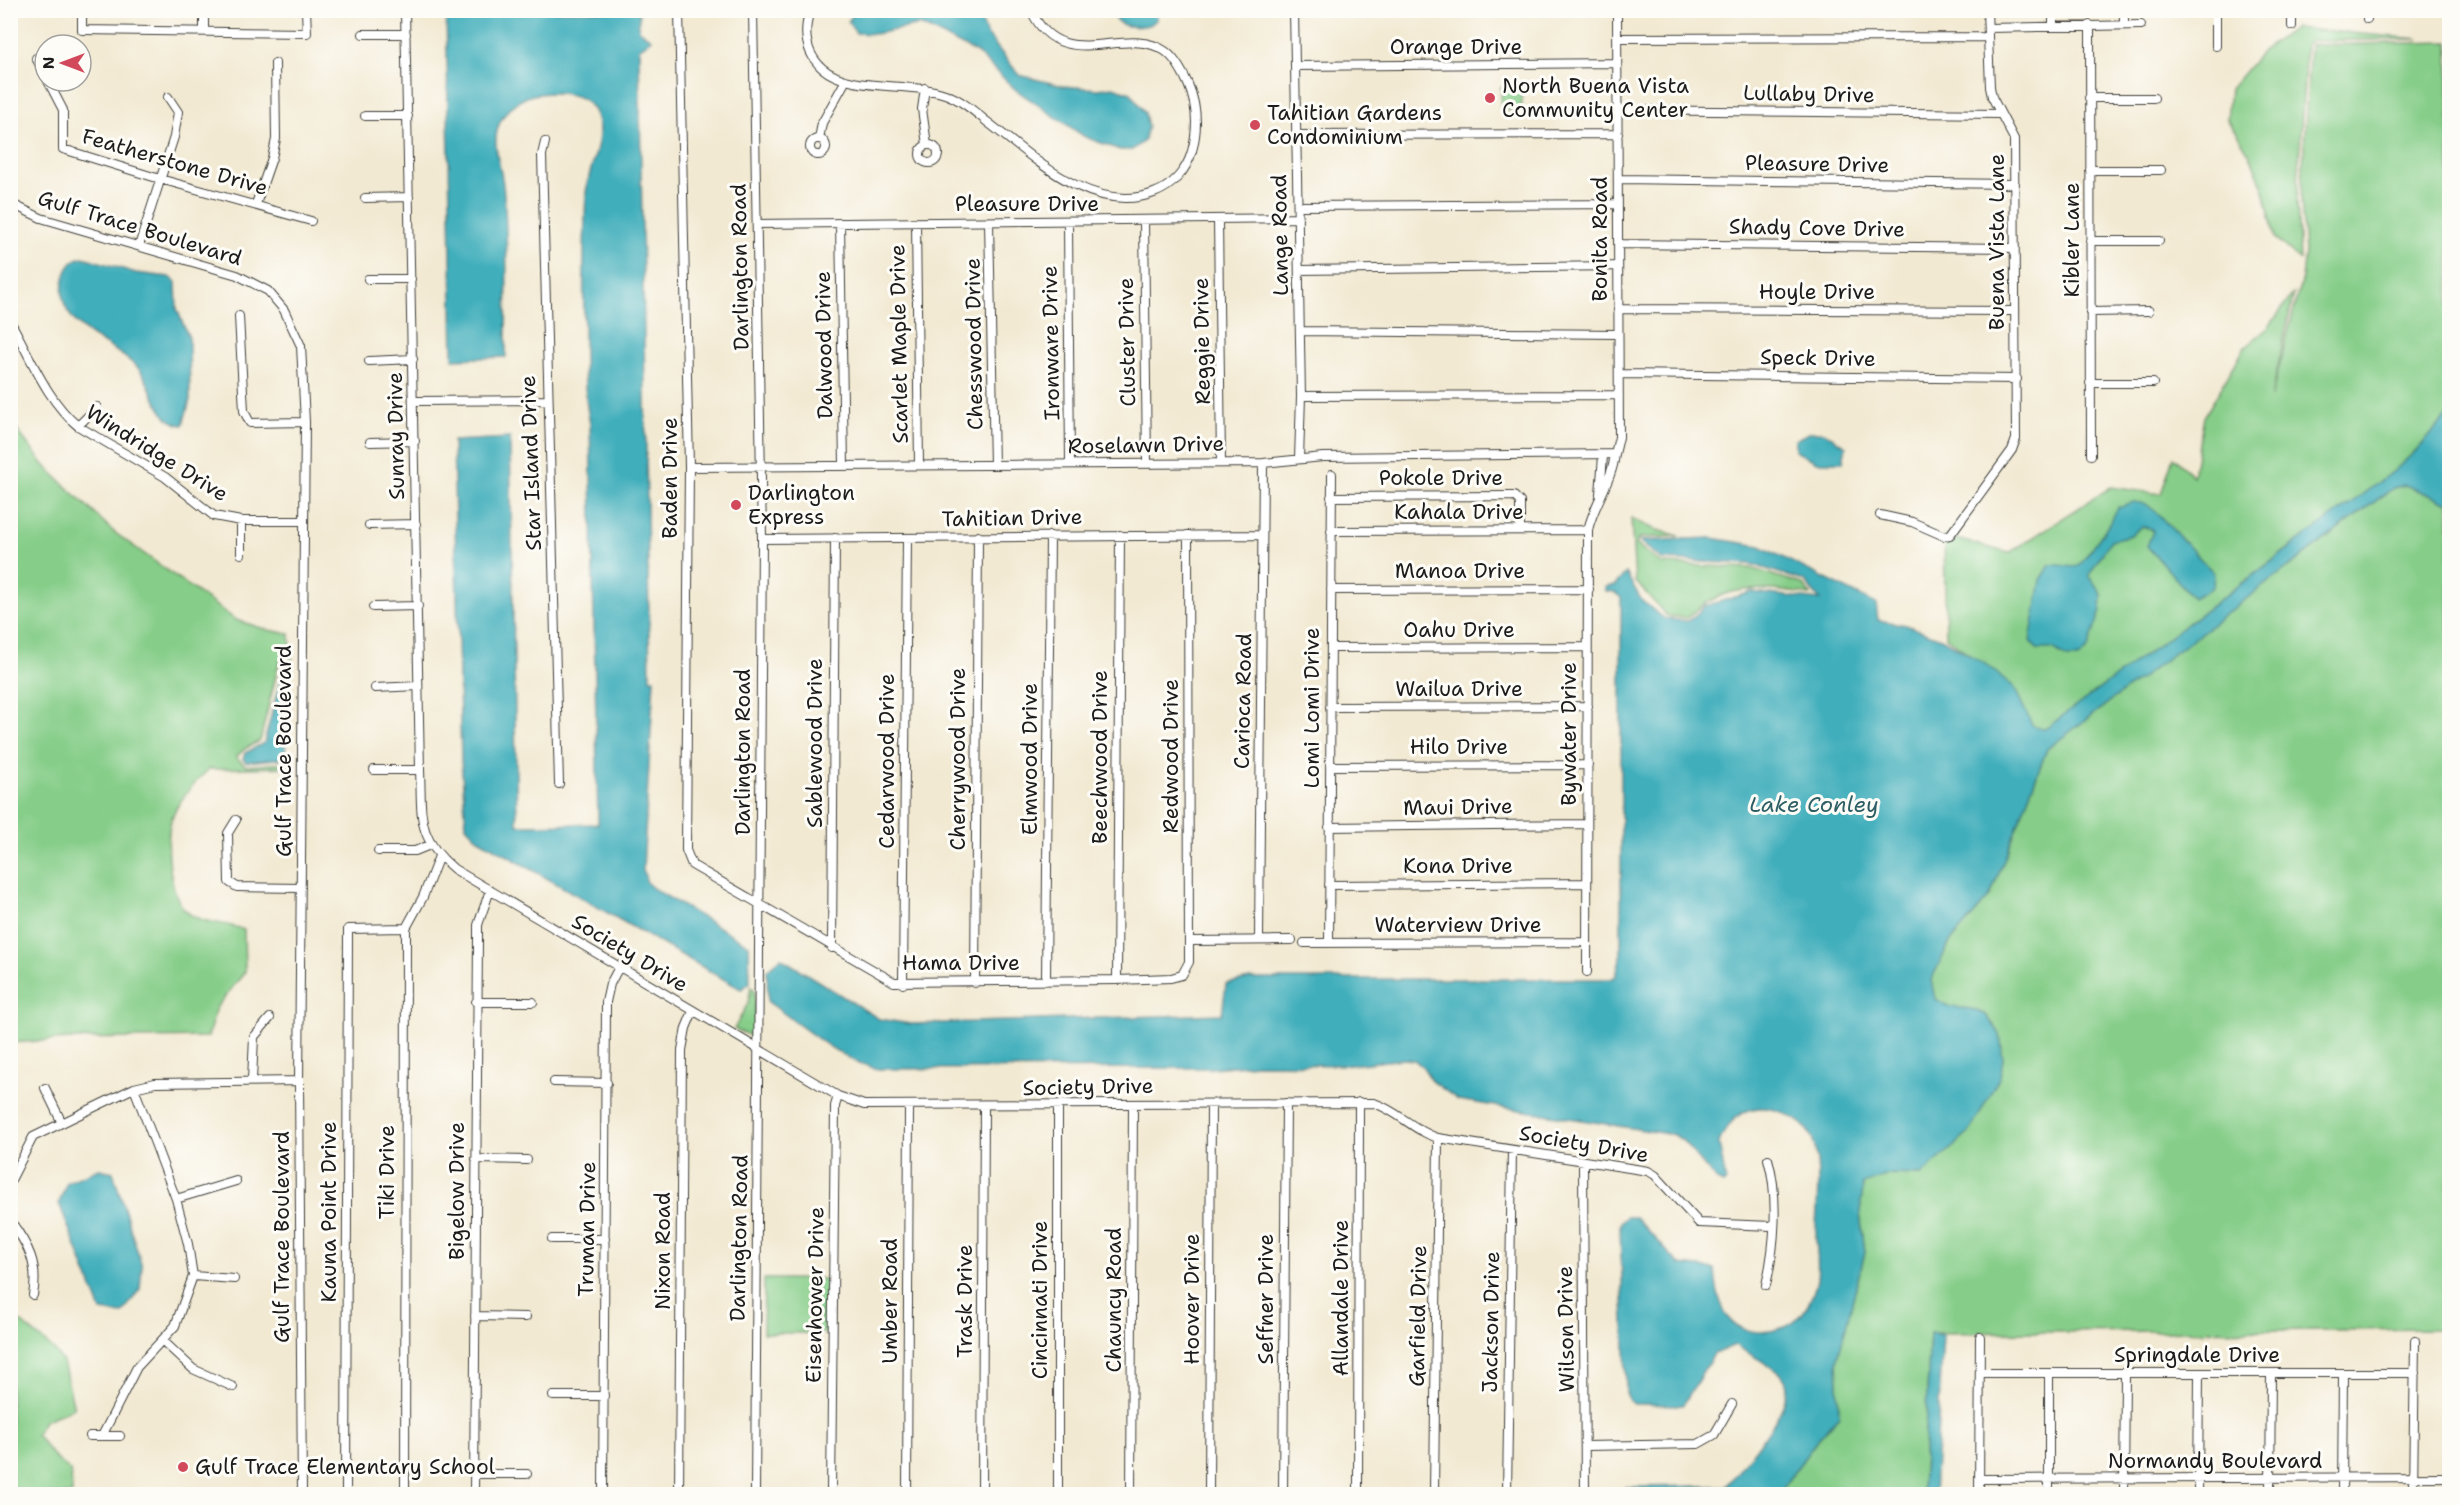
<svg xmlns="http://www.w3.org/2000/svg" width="2460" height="1505" viewBox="0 0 2460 1505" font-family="'Shantell Sans',sans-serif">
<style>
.green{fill:#85cd88;stroke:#507452;stroke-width:1.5}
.water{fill:#3faebb;stroke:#2e656c;stroke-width:1.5}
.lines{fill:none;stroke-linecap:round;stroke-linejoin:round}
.minor-casing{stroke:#3c3b37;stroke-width:10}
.minor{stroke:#fff;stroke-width:8}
.poi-dot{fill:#d1495b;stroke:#fdfcf7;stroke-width:2}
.labels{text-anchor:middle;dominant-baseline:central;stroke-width:6;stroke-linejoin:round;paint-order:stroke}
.street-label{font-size:21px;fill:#1c1c1c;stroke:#fdfcf7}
.poi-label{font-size:21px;fill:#1c1c1c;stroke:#fdfcf7;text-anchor:start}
.water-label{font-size:22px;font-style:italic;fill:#2c5e64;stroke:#fdfcf7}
</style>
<rect width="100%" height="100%" fill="#fdfcf7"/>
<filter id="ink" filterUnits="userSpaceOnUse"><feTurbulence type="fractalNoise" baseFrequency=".0167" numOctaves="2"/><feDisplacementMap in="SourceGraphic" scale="12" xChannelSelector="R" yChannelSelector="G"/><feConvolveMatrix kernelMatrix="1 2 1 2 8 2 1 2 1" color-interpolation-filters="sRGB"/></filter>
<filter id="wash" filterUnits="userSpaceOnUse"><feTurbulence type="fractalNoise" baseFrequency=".008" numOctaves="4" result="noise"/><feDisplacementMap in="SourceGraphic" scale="24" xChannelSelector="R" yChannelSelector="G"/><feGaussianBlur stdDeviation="1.35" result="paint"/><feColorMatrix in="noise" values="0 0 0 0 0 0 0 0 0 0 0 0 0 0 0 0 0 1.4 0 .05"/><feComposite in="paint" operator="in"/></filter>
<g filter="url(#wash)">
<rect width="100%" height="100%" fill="#f2e9d2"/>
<path class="green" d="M2294 28 2419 39 2310 41 2306 45 2297 200 2300 260 2275 238 2264 190 2249 153 2227 119 2230 89 2262 51Z
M2449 42V414L2420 447 2394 471 2045 729 2032 725 2014 687 1946 637 1944 536 2009 553 2111 487 2161 494 2173 457 2193 476 2204 417 2245 347 2268 328 2294 293 2271 398 2302 278 2305 251 2301 200 2310 45Z
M1501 87H1521L1522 110H1501Z
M10 421 44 465 114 532 236 620 268 630 290 634 292 664 285 658 279 663 260 741 246 748 236 757 246 766 283 763 290 758 291 751V767L209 769C193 783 182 796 173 815 164 836 169 892 184 909 198 925 226 921 244 930L245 972 216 1008 208 1037 69 1039 11 1043Z
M2405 485 2449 503V1329L1930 1333 1922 1494H1778L1818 1439 1839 1416 1837 1361 1865 1252 1860 1213 1863 1184 1891 1174 1921 1175 2000 1034 1986 1015 1972 1009 1951 1007 1934 999 1931 980 1950 942 1990 896 2047 749 2393 488Z
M1631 518 1654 529 1679 536 1639 538 1636 544 1662 564 1750 568 1802 584 1811 595C1765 588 1724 581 1688 618L1667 616 1635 581Z
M751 987 755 990V1030L751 1036 734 1029 748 1003Z
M764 1279H829L828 1333H763Z
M10 1313 53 1349 63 1362 74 1408 44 1421 36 1434 53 1456 71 1471 72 1494H11Z"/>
<path class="water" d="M446 11H639V30L651 39 639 49 650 679H654L643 869 647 883 654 889 749 945 750 983 741 989 478 839 466 826 461 760 453 441 510 438 517 825 598 824 590 424C583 391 584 358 584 325 583 281 584 237 586 193 588 164 609 138 593 109 583 92 556 92 539 94 520 96 501 112 497 131 493 149 501 167 503 184 509 240 506 301 506 357L453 359Z
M855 11H978L986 33 1019 75 1063 86 1098 89 1113 87 1131 93 1145 113 1148 127 1144 141 1132 150H1120L1085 137 1016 90 977 53 920 25 875 34 856 33 848 22Z
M1116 11H1157V18C1152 29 1124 29 1116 20Z
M83 257 136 273 170 277 176 282 177 309 189 338 190 400 183 425C157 423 153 385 139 369 113 341 48 327 65 275 68 266 73 259 83 257Z
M2449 414V503L2405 485 2393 488 2047 749 1990 896 1950 942 1931 980 1935 999 1951 1007 1972 1009 1986 1015 2000 1034 2003 1059 2000 1076 1969 1133 1921 1175 1891 1174 1863 1184 1860 1213 1865 1252 1837 1361 1839 1416 1818 1439 1778 1494H1625V1487L1727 1486C1740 1466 1805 1398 1782 1376 1770 1364 1750 1355 1735 1345L1714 1354 1683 1405 1634 1404 1629 1401 1626 1393C1626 1336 1621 1281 1620 1224L1626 1217H1635L1680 1265 1715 1269C1717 1315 1736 1344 1785 1327 1803 1320 1811 1302 1816 1284 1820 1269 1816 1249 1816 1234 1816 1208 1823 1157 1810 1134 1799 1116 1769 1103 1749 1110 1735 1114 1724 1130 1719 1143L1726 1181 1723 1184 1716 1180 1682 1140 1674 1135 1458 1100 1432 1081 1423 1067 1414 1060 1404 1059 1351 1065 1257 1064 1211 1068 878 1069C840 1061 800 1024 768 1002L767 970 781 958 879 1019 911 1024 1222 1014 1226 984 1250 979H1611L1616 976 1621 956V598L1614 592 1605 591V587L1615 585 1626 573 1642 601 1665 619 1689 621 1705 606 1752 592 1820 600 1804 581 1751 564 1662 560 1639 541 1712 538 1760 546 1876 604 1878 620 1906 625 1941 638 1984 663 2014 687 2032 725 2045 729 2394 471 2420 447Z
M1810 432H1824L1846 446 1843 462H1817L1795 451V440Z
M2134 502 2146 504 2156 512 2214 573 2213 587 2193 598 2147 546 2153 531 2143 526 2131 535 2111 540 2089 575 2102 595 2101 610 2088 649 2078 658H2067L2053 649H2037L2030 641 2041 580 2050 565C2061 563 2069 569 2079 566L2110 523 2118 507Z
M285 662 289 670 285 758 246 762 243 759 245 753 264 743Z
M99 1169 113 1172 142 1266 140 1289 122 1314 101 1311 59 1203 67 1182Z
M1930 1333 1943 1335 1934 1494H1922Z"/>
</g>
<g filter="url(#ink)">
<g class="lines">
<defs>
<path id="minor" d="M82 10V30L307 33 306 10
M204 10V31
M405 10 420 770C422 816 416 837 454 869L838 1096 864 1105 1374 1103C1398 1111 1414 1131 1438 1138L1648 1171 1655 1175 1699 1223 1772 1226
M679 10 689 467 686 850 692 865 894 982 1117 980 1171 978 1182 975 1189 962 1188 535
M753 10 762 539 755 1494
M810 10C803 32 805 52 822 68 851 93 908 81 945 94 960 99 974 111 986 121 1031 155 1091 216 1154 193 1173 186 1187 170 1192 151 1198 129 1197 105 1188 84 1183 73 1175 58 1165 51 1126 23 1061 77 1031 10
M1294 10 1301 396 1299 459
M2053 10V25
M2124 10V25
M2216 10V46
M2367 19V10
M2090 25 2091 455
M2292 26V10
M1988 28 2141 25
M363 34H406
M1617 38 1988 37
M36 58 45 74
M1295 66 1617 63
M48 81 63 110V149L160 179 311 221
M925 88 922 109 927 145
M2089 98H2154
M1618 110 2000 114
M365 116H408
M1296 135 1618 134
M810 147a8 8 0 1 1 16 0a8 8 0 1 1-16 0Z
M819 139 822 123 846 80
M545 142 542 155 559 784
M920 154a9 9 0 1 1 18 0a9 9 0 1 1-18 0Z
M2090 170H2161
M1618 179 2015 184
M365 198 409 197
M10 203 41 218 237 275 268 291 284 310 301 346 305 422 299 1081 302 1494
M256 204 272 158 276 139 275 63
M1298 206 1618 204
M1218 220 1221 462
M1144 221 1147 463
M989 222 994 465
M1068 222 1070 464
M840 223 844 466
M916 223 919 465
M757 224 1298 218
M2090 241H2159
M1618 244 2015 248
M139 246 174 137 178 112 168 97
M1299 270 1618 266
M368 279H411
M1618 309 2015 311
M2090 312 2149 311
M239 316 244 411 250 423 305 422
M10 321C30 356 47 401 78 426L165 477 214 516 241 521H304
M1300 331 1618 334
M369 361 413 359
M1619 374 2017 379
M2090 383H2153
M1301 396 1619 395
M415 401 547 400
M78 426 97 407
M370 442 415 441
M689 467 1263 463 1323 457 1615 454 1619 437 1617 10
M1600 494 1603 456
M1331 497 1514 496 1520 502V530
M1880 515 1912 522 1944 536 1950 535 2012 450 2016 439 2014 139 1992 97 1990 87 1987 10
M241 521V554
M369 525 416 524
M1331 531 1588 530
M762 539 1262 535
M1331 590 1589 589
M373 607 418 606
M1331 648 1587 647
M375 688 418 686
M1330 707 1588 706
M1330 766 1588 765
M374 770H420
M236 820 228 833 229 882 237 887 301 888
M1329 827 1586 824
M378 851H415L430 845
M1329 885 1586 883
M1259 940 1263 463
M1189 941 1292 940
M1304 943 1587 942
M1329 943 1332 474
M832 948 835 538
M1587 972 1588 530C1594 503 1612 482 1615 454
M1117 980 1120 535
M1046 981 1050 536
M975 983 978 536
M903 984 907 538
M476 1002H533
M252 1080 254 1037 270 1018
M554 1082 607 1083
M45 1088 62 1123
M476 1159 527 1160
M1583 1162 1585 1494
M10 1182 33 1137 134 1088 155 1083 299 1081
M176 1199 236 1181
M10 1220C28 1245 39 1264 33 1295
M552 1239H605
M193 1276 234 1279
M1766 1285C1775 1247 1779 1197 1768 1159
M475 1316 526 1317
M162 1340 193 1369 233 1387
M1980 1373H2415
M553 1396H604
M90 1436H120
M102 1436 137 1367 175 1326 193 1276 188 1244 176 1199 134 1088
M1586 1446 1698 1444 1714 1435 1732 1404
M474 1474H527
M1980 1479 2450 1477
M346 1494 348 929 406 928
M405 1494 406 928 423 897 439 856
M474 1494 478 937V925L490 890
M603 1494 606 1002 610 984 619 967
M679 1494 682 1050 686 1028 693 1011
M831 1494 835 1106 838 1096
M907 1494 909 1107
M982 1494 984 1107
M1058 1494V1105
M1131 1494 1133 1105
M1209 1494 1211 1104
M1283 1494 1286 1103
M1358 1494 1359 1102
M1434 1494 1438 1138
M1507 1494 1512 1150
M1979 1494 1980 1337
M2049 1494V1373
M2124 1494 2125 1374
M2198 1494 2199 1373
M2270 1494 2271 1373
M2342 1494 2343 1373
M2413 1494 2415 1341"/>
</defs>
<use href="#minor" class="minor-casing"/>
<use href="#minor" class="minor"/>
</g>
</g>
<g class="poi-dot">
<circle cx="1490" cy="98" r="6"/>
<circle cx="1255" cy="125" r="6"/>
<circle cx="736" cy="505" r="6"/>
<circle cx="183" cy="1467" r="6"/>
</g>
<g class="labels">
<g class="street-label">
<text x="1456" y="47">Orange Drive</text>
<text transform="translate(1809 94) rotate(1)">Lullaby Drive</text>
<text transform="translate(175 162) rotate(16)">Featherstone Drive</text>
<text transform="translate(1817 164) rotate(1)">Pleasure Drive</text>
<text x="1027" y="204">Pleasure Drive</text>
<text transform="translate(140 228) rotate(17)">Gulf Trace Boulevard</text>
<text transform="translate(1817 228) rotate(1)">Shady Cove Drive</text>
<text transform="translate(1280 235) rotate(-91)">Lange Road</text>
<text transform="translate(1600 239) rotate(-90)">Bonita Road</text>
<text transform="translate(2072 240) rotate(-90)">Kibler Lane</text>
<text transform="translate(1997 242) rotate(-90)">Buena Vista Lane</text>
<text transform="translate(740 267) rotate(-91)">Darlington Road</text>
<text x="1817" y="292">Hoyle Drive</text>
<text transform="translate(1202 341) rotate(-91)">Reggie Drive</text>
<text transform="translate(1127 342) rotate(-91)">Cluster Drive</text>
<text transform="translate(1051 343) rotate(-91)">Ironware Drive</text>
<text transform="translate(899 344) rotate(-91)">Scarlet Maple Drive</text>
<text transform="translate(974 344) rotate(-91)">Chesswood Drive</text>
<text transform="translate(824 345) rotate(-91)">Dalwood Drive</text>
<text transform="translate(1818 358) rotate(1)">Speck Drive</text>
<text transform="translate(396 436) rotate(-91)">Sunray Drive</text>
<text transform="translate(1146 445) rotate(-1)">Roselawn Drive</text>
<text transform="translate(157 453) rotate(32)">Windridge Drive</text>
<text transform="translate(531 463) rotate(-92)">Star Island Drive</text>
<text transform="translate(670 478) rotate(-90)">Baden Drive</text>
<text x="1441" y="478">Pokole Drive</text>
<text x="1459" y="512">Kahala Drive</text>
<text transform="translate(1012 518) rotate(-1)">Tahitian Drive</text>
<text x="1460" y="571">Manoa Drive</text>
<text x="1459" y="630">Oahu Drive</text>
<text x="1459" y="689">Wailua Drive</text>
<text transform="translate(1243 701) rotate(-89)">Carioca Road</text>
<text transform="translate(1312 708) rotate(-90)">Lomi Lomi Drive</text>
<text transform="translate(1569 734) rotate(-90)">Bywater Drive</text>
<text transform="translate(815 743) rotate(-90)">Sablewood Drive</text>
<text x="1459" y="747">Hilo Drive</text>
<text transform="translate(284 751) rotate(-90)">Gulf Trace Boulevard</text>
<text transform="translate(743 752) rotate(-90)">Darlington Road</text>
<text transform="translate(1171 756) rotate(-90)">Redwood Drive</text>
<text transform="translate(1100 757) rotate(-90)">Beechwood Drive</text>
<text transform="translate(958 759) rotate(-90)">Cherrywood Drive</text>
<text transform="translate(1030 759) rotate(-90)">Elmwood Drive</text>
<text transform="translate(887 761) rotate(-90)">Cedarwood Drive</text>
<text transform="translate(1458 807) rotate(-1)">Maui Drive</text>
<text x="1458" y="866">Kona Drive</text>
<text x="1458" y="925">Waterview Drive</text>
<text transform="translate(630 953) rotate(31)">Society Drive</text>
<text x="961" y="963">Hama Drive</text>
<text transform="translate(1088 1087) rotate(-1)">Society Drive</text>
<text transform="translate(1584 1144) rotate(10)">Society Drive</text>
<text transform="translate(387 1172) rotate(-90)">Tiki Drive</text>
<text transform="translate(457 1191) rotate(-90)">Bigelow Drive</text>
<text transform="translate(329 1212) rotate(-90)">Kauna Point Drive</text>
<text transform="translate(587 1229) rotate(-89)">Truman Drive</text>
<text transform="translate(282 1237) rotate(-90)">Gulf Trace Boulevard</text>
<text transform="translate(739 1238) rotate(-89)">Darlington Road</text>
<text transform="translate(663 1251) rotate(-90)">Nixon Road</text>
<text transform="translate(815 1295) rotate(-89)">Eisenhower Drive</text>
<text transform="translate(1341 1298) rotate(-90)">Allandale Drive</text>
<text transform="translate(1192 1299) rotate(-90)">Hoover Drive</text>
<text transform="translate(1266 1299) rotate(-90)">Seffner Drive</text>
<text transform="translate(1040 1300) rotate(-90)">Cincinnati Drive</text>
<text transform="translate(1114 1300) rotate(-90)">Chauncy Road</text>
<text transform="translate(890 1301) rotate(-90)">Umber Road</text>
<text transform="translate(965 1301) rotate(-90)">Trask Drive</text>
<text transform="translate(1418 1316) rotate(-89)">Garfield Drive</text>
<text transform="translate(1491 1322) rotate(-89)">Jackson Drive</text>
<text transform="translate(1566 1329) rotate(-91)">Wilson Drive</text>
<text x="2197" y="1355">Springdale Drive</text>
<text x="2215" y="1461">Normandy Boulevard</text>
</g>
<g class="poi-label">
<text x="1502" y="86">North Buena Vista<tspan x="1502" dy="24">Community Center</tspan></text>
<text x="1267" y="113">Tahitian Gardens<tspan x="1267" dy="24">Condominium</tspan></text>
<text x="748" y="493">Darlington<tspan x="748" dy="24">Express</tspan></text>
<text x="195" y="1467">Gulf Trace Elementary School</text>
</g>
<g class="water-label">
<text x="1814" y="804">Lake Conley</text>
</g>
</g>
<rect width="2460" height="1505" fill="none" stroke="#fdfcf7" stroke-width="36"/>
<g transform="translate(63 63) rotate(270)"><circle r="28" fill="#fdfcf7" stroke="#a3a29f" stroke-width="1.5"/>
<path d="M0-4.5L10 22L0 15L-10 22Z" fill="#d1495b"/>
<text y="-9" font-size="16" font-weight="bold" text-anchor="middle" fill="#1c1c1c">N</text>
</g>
</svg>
